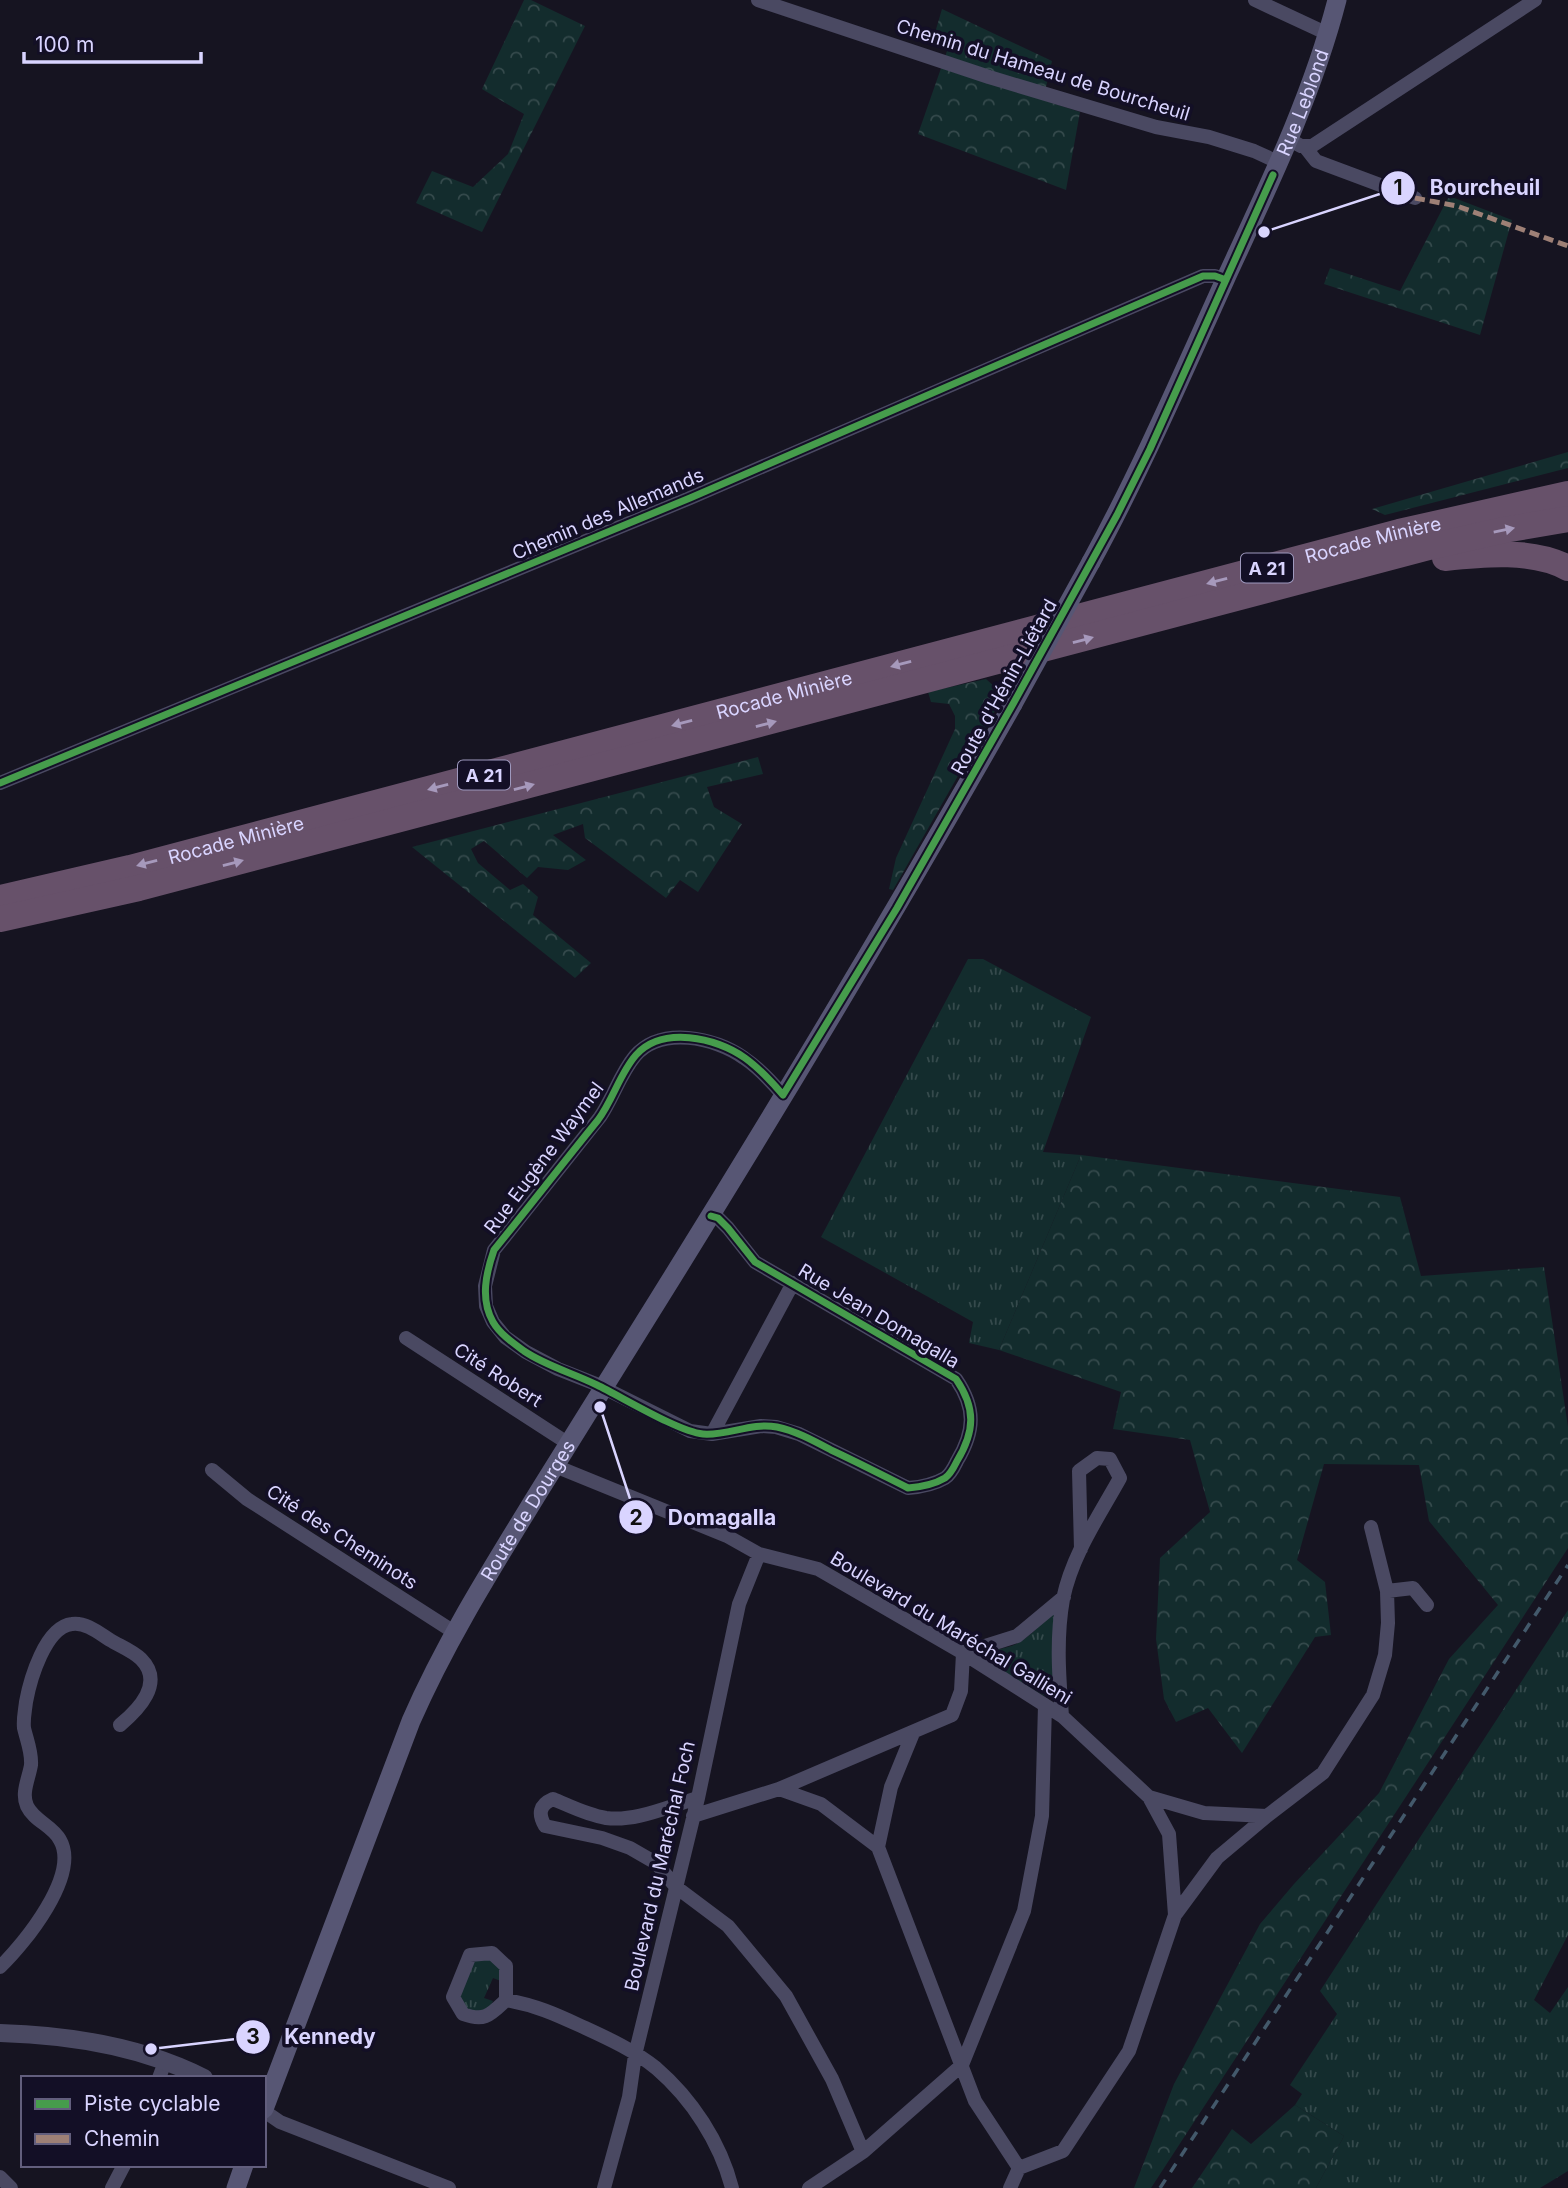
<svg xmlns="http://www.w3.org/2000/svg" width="1568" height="2188" viewBox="0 0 1568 2188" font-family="Inter,sans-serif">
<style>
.grass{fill:url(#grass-tufts)}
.forest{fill:url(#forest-crowns)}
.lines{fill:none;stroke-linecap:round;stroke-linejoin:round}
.minor{stroke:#4a4962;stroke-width:14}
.tertiary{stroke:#4a4962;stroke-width:18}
.secondary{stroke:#575674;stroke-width:19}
.motorway{stroke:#67516a;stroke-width:26}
.rail{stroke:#43596b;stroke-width:3.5;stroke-dasharray:10 9;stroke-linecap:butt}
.secondary-bridge{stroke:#575674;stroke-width:19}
.quiet{stroke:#9e8076;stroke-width:5;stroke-dasharray:10 5;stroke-linecap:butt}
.cycleway-casing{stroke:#130f26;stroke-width:11}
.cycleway{stroke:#469c4c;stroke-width:7}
.oneway{fill:#a699bc}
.labels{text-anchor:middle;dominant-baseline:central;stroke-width:7;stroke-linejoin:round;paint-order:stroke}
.shield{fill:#130f26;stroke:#9e99be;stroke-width:2}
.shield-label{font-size:18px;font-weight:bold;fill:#d9d4ff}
.street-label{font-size:19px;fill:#d9d4ff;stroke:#130f26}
.leader{fill:none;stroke:#d9d4ff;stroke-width:2.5}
.callout-dot{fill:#d9d4ff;stroke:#130f26;stroke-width:2.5}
.mark-label{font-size:21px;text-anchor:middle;font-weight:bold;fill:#111}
.callout-label{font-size:21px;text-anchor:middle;font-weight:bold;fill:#d9d4ff;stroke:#130f26;stroke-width:7;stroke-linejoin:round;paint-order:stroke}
</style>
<defs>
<pattern id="grass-tufts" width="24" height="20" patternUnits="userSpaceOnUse" patternTransform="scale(1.75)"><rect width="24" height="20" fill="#132c2d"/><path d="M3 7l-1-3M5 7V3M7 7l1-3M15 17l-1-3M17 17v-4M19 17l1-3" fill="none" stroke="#354a4c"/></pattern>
<pattern id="forest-crowns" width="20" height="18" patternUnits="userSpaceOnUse" patternTransform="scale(1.75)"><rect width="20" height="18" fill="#132c2d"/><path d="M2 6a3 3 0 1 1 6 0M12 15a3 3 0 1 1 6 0" fill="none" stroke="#354a4c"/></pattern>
</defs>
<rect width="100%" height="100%" fill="#161421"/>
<path class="grass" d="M968 959H983L1091 1017 1043 1152 1081 1155 999 1350 969 1343 973 1322 821 1237Z
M1568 1610V1935L1534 2000 1550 2013 1568 1987V2171L1540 2188H1316L1344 2136 1295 2105 1302 2094 1290 2085 1337 2014 1320 1991Z
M1050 1614H1055L1057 1695 1048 1698 986 1661 984 1655C992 1649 1006 1649 1016 1644 1029 1638 1040 1625 1050 1614Z
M484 1957 499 1965 501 1981 493 1978 484 1998 493 2001C488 2013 480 2011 469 2013L458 2001 469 1964Z"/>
<path class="forest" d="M524 0H531L585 26 482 232 416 203 432 171 473 187 508 154 524 114 482 89Z
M942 9 1052 61 1043 100 1080 112 1066 190 918 134 947 51 932 43Z
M1449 196 1512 220 1480 335 1324 284 1330 268 1400 291Z
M1568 452V468L1385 515 1372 509Z
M986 679 1004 695 893 890 889 889 896 858 955 729V716L949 704 931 702 928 692Z
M758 757 763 774 707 787 714 807 742 824 698 892 680 880 666 898 585 838 583 824 553 835 586 860 568 870 538 867 527 878 484 841 471 849 478 863 510 890 523 884 538 897 533 915 591 963 575 978 412 847Z
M1081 1155 1400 1197 1421 1276 1544 1267 1568 1427V1548L1151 2188H1134L1174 2084 1260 1924 1294 1884 1379 1793 1449 1659 1498 1605 1429 1521 1419 1465 1324 1464 1297 1560 1325 1582 1331 1635 1315 1637 1242 1753 1208 1708 1176 1722 1164 1699 1156 1639 1160 1558 1210 1512 1190 1440 1113 1429 1121 1392 999 1350Z
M1295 2105 1344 2136 1316 2188H1192L1232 2129 1251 2144Z"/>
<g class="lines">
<path class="minor" d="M758 0 989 77 1156 127 1209 137 1254 151 1278 162
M1255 0 1328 34
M1288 139 1301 146H1312L1535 0
M1305 147 1316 161 1415 198
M0 783 690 498 1203 276H1215L1226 280
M711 1216 718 1218 728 1228 755 1262 956 1379C976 1408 975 1431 957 1461 954 1467 951 1474 945 1478 933 1485 921 1487 908 1488L799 1434 776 1427 761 1426 712 1434 690 1431 596 1384 558 1369 526 1352 505 1337 493 1322 486 1306 485 1286 494 1250 600 1117C613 1098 620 1074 635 1056 661 1026 715 1037 744 1058 759 1068 771 1081 783 1095
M406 1338 569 1444
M712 1434 793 1283
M555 1466 727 1536 759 1554 818 1569 963 1653 1062 1716 1149 1797 1169 1834 1175 1915
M212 1470 247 1499 454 1632
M1387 1591 1413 1588 1427 1605
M1062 1716C1059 1677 1056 1638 1063 1599 1072 1555 1099 1516 1120 1478L1110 1459 1097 1458 1079 1471 1081 1549
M913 1733 891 1787 878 1847 975 2101 1019 2168 1010 2188
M779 1789 821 1804 878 1847
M1149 1797 1204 1813 1267 1816 1323 1773 1373 1695 1385 1655 1388 1623 1387 1591 1371 1527
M698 1798C669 1806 636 1822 606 1818 587 1815 570 1806 553 1799 539 1805 538 1814 545 1826L602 1838 630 1848 656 1863 676 1887 728 1926 786 1996 832 2079 863 2152
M693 1816 779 1789 952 1715 961 1691 963 1653 1017 1636 1064 1597
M0 1967C25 1943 80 1875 60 1840 53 1826 34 1821 27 1806 21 1793 29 1778 31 1765 32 1752 27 1741 24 1728 23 1719 25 1711 26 1702 30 1680 45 1627 72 1624 86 1622 99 1633 110 1640 120 1646 133 1651 141 1659 165 1683 138 1710 120 1725
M506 2000C490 2015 485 2022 463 2014L453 1997 470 1955 492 1953 506 1966V2000C535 2005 555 2014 581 2026 607 2038 634 2050 656 2068 692 2099 720 2142 732 2188
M159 2078 165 2062
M264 2111 280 2122 449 2188
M1019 2168 1063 2151 1129 2051 1175 1915 1217 1858 1267 1816
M0 2177 11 2188
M112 2188 124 2165
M604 2188 629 2097 635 2055 698 1798 739 1604 759 1554
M809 2188 863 2152 962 2065 1024 1911 1042 1816 1045 1705"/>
<path class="tertiary" d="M0 2033C70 2035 141 2046 204 2078"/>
<g class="secondary">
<path id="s1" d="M1091 562C1141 470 1182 375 1225 280 1267 189 1312 97 1337 0"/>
<path id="s2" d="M264 2109 411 1721C446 1641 492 1568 538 1493 579 1428 619 1362 660 1297 782 1101 900 904 1013 704"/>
<path d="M236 2188 244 2165"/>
</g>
<g class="motorway">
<path d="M1445 558C1483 554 1533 549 1568 568"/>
<path id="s3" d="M0 898 130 868 1399 532 1568 494"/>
<path d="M0 919 139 888 1429 547 1504 530 1568 519"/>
</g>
<path class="rail" d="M1160 2188 1568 1565"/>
<path class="secondary-bridge" d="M1013 704 1091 562"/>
<path class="quiet" d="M1415 198 1457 206 1568 246"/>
<defs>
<path id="cycleway" d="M0 783 690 498 1203 276H1215L1226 280
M711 1216 718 1218 728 1228 755 1262 956 1379C976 1408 975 1431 957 1461 954 1467 951 1474 945 1478 933 1485 921 1487 908 1488 882 1475 857 1462 831 1450 814 1441 796 1431 777 1427 751 1422 728 1436 703 1434 679 1432 622 1397 597 1385 573 1373 546 1366 524 1351 513 1343 500 1334 493 1322 480 1299 486 1273 494 1250 529 1207 563 1163 598 1120 613 1100 620 1073 636 1055 662 1026 716 1037 745 1058 759 1068 771 1081 783 1095L897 908 1013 704 1117 515 1150 449 1273 175"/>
</defs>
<use href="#cycleway" class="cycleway-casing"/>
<use href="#cycleway" class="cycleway"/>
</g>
<defs><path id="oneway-solid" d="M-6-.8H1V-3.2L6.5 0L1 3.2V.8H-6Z" transform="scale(1.75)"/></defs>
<g class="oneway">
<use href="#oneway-solid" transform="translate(1504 530) rotate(-11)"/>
<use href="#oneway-solid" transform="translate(1217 581) rotate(165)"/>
<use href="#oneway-solid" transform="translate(1083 640) rotate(-15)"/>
<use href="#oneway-solid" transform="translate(901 664) rotate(165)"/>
<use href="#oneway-solid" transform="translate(682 723) rotate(165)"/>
<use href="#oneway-solid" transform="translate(766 724) rotate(-15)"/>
<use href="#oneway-solid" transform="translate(438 787) rotate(165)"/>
<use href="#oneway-solid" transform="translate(524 787) rotate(-15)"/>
<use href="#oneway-solid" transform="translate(147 863) rotate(165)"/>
<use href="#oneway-solid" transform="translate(233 863) rotate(-15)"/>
</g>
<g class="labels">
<g class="shield">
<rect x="1241" y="553.5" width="52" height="29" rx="5"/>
<rect x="458" y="760.5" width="52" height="29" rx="5"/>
</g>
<g class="shield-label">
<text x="1267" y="568">A 21</text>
<text x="484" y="775">A 21</text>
</g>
<g class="street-label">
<text transform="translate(1043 70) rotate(17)">Chemin du Hameau de Bourcheuil</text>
<text stroke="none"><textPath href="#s1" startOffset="506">Rue Leblond</textPath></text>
<text transform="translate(608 514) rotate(-23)">Chemin des Allemands</text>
<text stroke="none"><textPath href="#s3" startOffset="1419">Rocade Minière</textPath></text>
<text transform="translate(1004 687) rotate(-61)">Route d'Hénin-Liétard</text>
<text stroke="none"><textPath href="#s3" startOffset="810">Rocade Minière</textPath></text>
<text stroke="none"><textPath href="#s3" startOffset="243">Rocade Minière</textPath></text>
<text transform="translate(544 1158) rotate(-53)">Rue Eugène Waymel</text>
<text transform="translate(879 1316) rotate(31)">Rue Jean Domagalla</text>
<text transform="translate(498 1375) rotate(33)">Cité Robert</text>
<text stroke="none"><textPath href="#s2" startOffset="656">Route de Dourges</textPath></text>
<text transform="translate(342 1537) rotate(33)">Cité des Cheminots</text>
<text transform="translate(951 1628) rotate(31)">Boulevard du Maréchal Gallieni</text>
<text transform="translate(660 1866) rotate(-77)">Boulevard du Maréchal Foch</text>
</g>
</g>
<path class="leader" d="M1264 232L1398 188M600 1407L636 1517M151 2049L253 2037"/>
<g class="callout-dot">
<circle cx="1264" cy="232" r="7"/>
<circle cx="600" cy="1407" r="7"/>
<circle cx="151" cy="2049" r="7"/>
<circle cx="1398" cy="188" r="18"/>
<circle cx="636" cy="1517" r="18"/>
<circle cx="253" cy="2037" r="18"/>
</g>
<g class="mark-label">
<text x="1398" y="195">1</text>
<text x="636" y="1525">2</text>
<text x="253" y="2044">3</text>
</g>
<g class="callout-label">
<text x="1485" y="195">Bourcheuil</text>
<text x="722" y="1525">Domagalla</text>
<text x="330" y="2044">Kennedy</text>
</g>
<rect x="21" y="2076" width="245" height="91" fill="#130f26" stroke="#625e7d" stroke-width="2"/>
<rect x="35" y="2099" width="35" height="10" fill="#469c4c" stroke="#625e7d" stroke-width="2"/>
<text x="84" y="2111" font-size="21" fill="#d9d4ff">Piste cyclable</text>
<rect x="35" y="2134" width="35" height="10" fill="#9e8076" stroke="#625e7d" stroke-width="2"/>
<text x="84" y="2146" font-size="21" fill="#d9d4ff">Chemin</text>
<path d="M24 52v10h177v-10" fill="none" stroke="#d9d4ff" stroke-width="3.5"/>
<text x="35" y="52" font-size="21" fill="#d9d4ff" stroke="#130f26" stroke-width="5" paint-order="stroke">100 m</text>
</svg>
